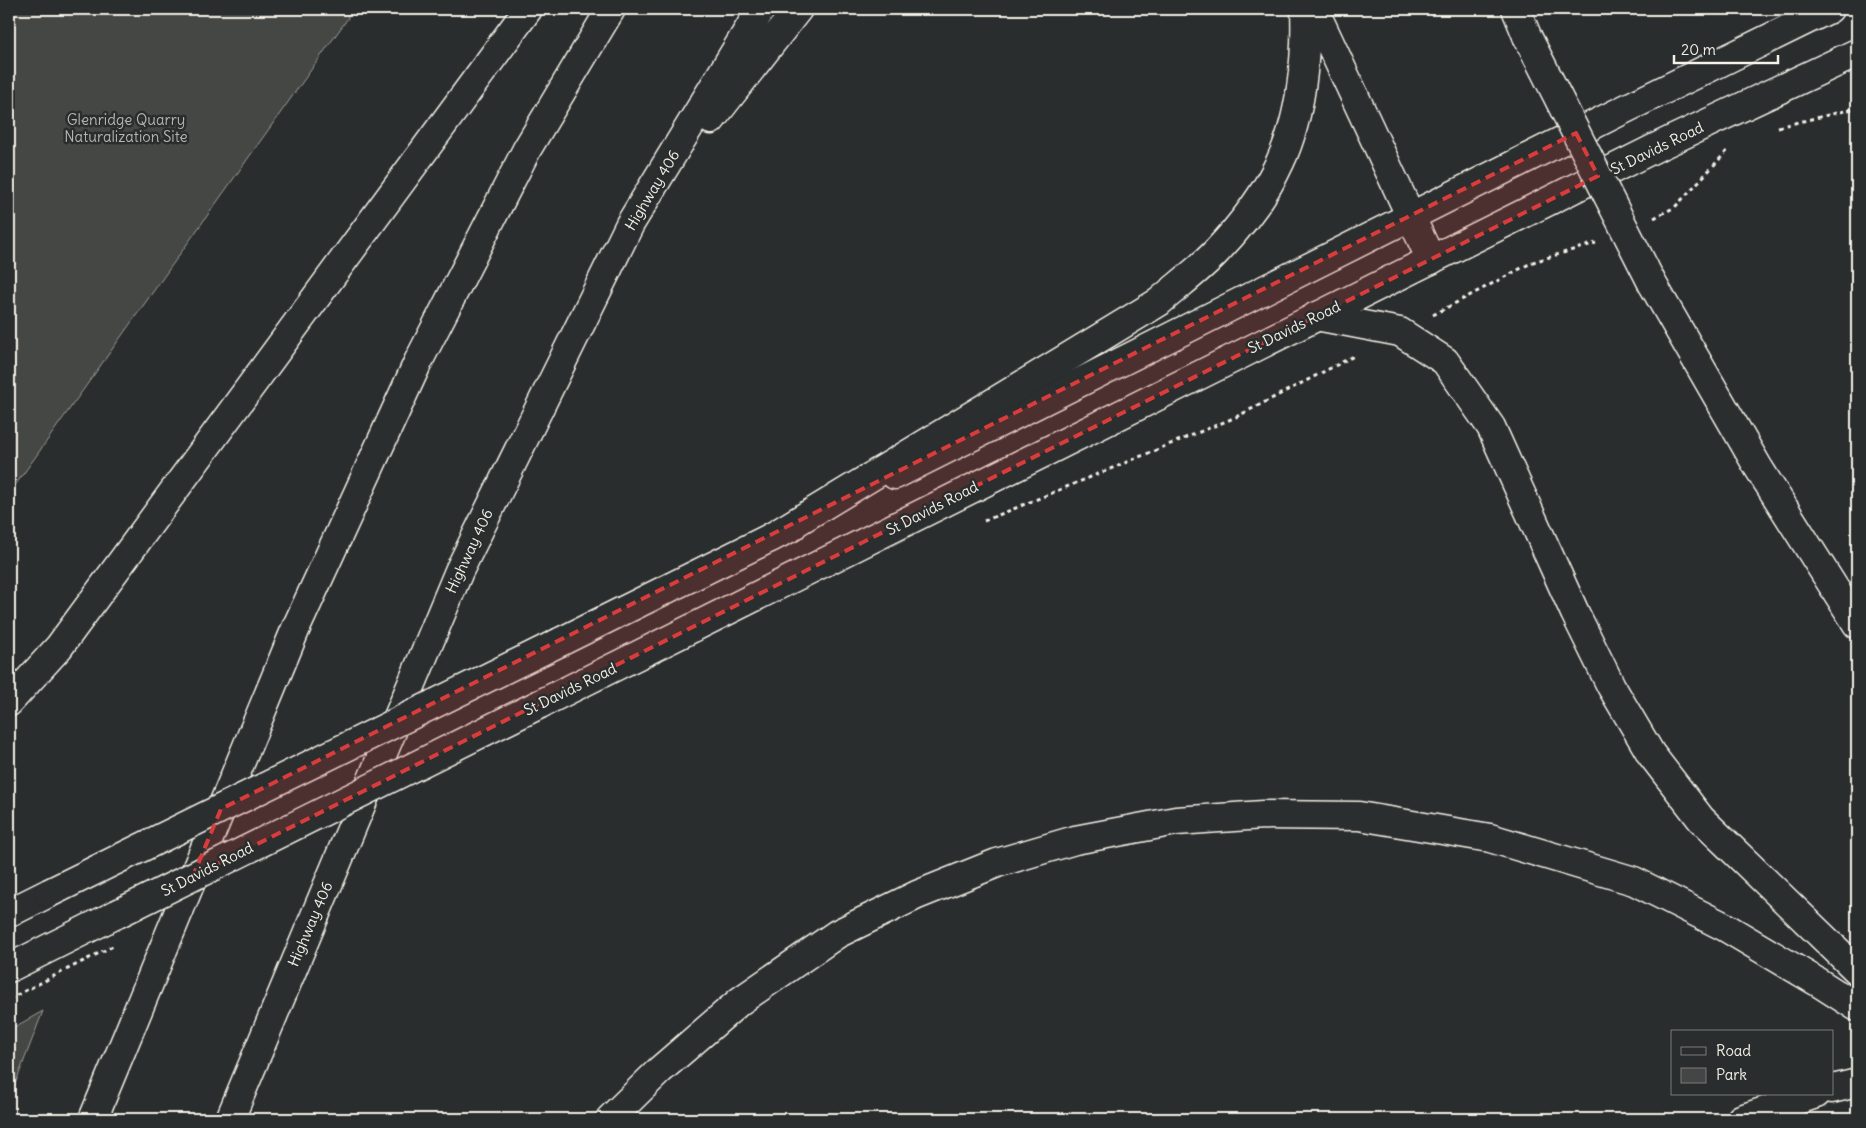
<svg xmlns="http://www.w3.org/2000/svg" width="1866" height="1128" viewBox="0 0 1866 1128" font-family="Delius,sans-serif">
<style>
.green{fill:#444645;stroke:#9c9c96}
.lines{fill:none;stroke-linecap:round;stroke-linejoin:round}
.major-casing{stroke:#f4f1e8;stroke-width:31}
.highway-casing{stroke:#f4f1e8;stroke-width:31}
.path{stroke:#f4f1e8;stroke-width:3;stroke-dasharray:4 4;stroke-linecap:butt}
.major{stroke:#2a2d2e;stroke-width:28}
.highway{stroke:#2a2d2e;stroke-width:28}
.major-bridge-casing{stroke:#f4f1e8;stroke-width:31;stroke-linecap:butt}
.highway-bridge-casing{stroke:#f4f1e8;stroke-width:31;stroke-linecap:butt}
.path-bridge{stroke:#f4f1e8;stroke-width:3;stroke-dasharray:4 4;stroke-linecap:butt}
.major-bridge{stroke:#2a2d2e;stroke-width:28}
.highway-bridge{stroke:#2a2d2e;stroke-width:28}
.marked{fill:#d93c3b;fill-opacity:0.2;stroke:#d93c3b;stroke-width:4;stroke-dasharray:10 6;stroke-linejoin:round}
.labels{text-anchor:middle;dominant-baseline:central;stroke-width:5;stroke-linejoin:round;paint-order:stroke}
.park-label{font-size:15px;fill:#b6b5af;stroke:#2a2d2e}
.street-label{font-size:15px;fill:#f4f1e8;stroke:#2a2d2e}
</style>
<rect width="100%" height="100%" fill="#2a2d2e"/>
<filter id="ink" filterUnits="userSpaceOnUse"><feTurbulence type="fractalNoise" baseFrequency=".02" numOctaves="2"/><feDisplacementMap in="SourceGraphic" scale="10" xChannelSelector="R" yChannelSelector="G"/><feConvolveMatrix kernelMatrix="1 2 1 2 8 2 1 2 1" color-interpolation-filters="sRGB"/></filter>
<g filter="url(#ink)">
<path class="green" d="M9 9H347L348 18 9 494Z
M43 1011 9 1100V1030Z"/>
<g class="lines">
<defs>
<path id="major" d="M895 475 1617 113 1829 9
M560 642 792 527
M540 704 1661 145 1857 53
M9 913 49 893
M9 968 117 914"/>
<path id="highway" d="M1314 9 1431 260
M1516 9 1527 36
M711 120 798 9
M1652 283 1758 467 1857 624
M1316 316 1400 332 1445 361 1491 427 1575 613 1611 686 1651 754 1701 819 1857 970
M770 538 1159 302C1177 286 1199 270 1216 252 1241 226 1265 195 1280 162 1301 118 1307 57 1305 9
M9 702 59 647 528 9
M1832 1089 1857 1083
M93 1119 296 628 418 362 527 149 611 9
M230 1119 459 571 630 224 761 9
M610 1119 660 1070 740 1001 837 934 917 895 997 863 1075 840 1176 821 1263 815 1359 816 1490 838 1634 881 1725 927 1821 984 1857 1007
M1741 1119 1816 1094"/>
</defs>
<use href="#major" class="major-casing"/>
<use href="#highway" class="highway-casing"/>
<path class="path" d="M1778 127 1857 108
M1654 218 1675 207 1728 150
M1433 315 1533 262 1596 243
M984 521 1236 417 1354 356"/>
<use href="#major" class="major"/>
<use href="#highway" class="highway"/>
<defs>
<path id="major-bridge" d="M49 893 560 642
M117 914 540 704"/>
<path id="highway-bridge" d="M1527 36 1652 283"/>
</defs>
<use href="#major-bridge" class="major-bridge-casing"/>
<use href="#highway-bridge" class="highway-bridge-casing"/>
<path class="path-bridge" d="M9 999 113 946"/>
<use href="#major-bridge" class="major-bridge"/>
<use href="#highway-bridge" class="highway-bridge"/>
</g>
</g>
<path class="marked" d="M1576 133 1598 176 193 876 221 809Z"/>
<g class="labels">
<g class="park-label">
<text x="126" y="119">Glenridge Quarry<tspan x="126" dy="17">Naturalization Site</tspan></text>
</g>
<g class="street-label">
<text transform="translate(1657 148) rotate(-26)">St Davids Road</text>
<text transform="translate(652 190) rotate(-59)">Highway 406</text>
<text transform="translate(1294 327) rotate(-26)">St Davids Road</text>
<text transform="translate(932 508) rotate(-27)">St Davids Road</text>
<text transform="translate(469 551) rotate(-65)">Highway 406</text>
<text transform="translate(570 689) rotate(-26)">St Davids Road</text>
<text transform="translate(207 869) rotate(-27)">St Davids Road</text>
<text transform="translate(310 924) rotate(-67)">Highway 406</text>
</g>
</g>
<rect width="1866" height="1128" fill="none" stroke="#2a2d2e" stroke-width="30"/>
<rect x="15" y="15" width="1836" height="1098" fill="none" stroke="#f4f1e8" stroke-width="2" filter="url(#ink)"/>
<rect x="1671" y="1030" width="162" height="65" fill="#2a2d2e" stroke="#7b7b78"/>
<rect x="1681" y="1047" width="25" height="8" fill="#2a2d2e" stroke="#7b7b78"/>
<text x="1716" y="1056" font-size="15" fill="#f4f1e8">Road</text>
<rect x="1681" y="1068" width="25" height="15" fill="#444645" stroke="#7b7b78"/>
<text x="1716" y="1080" font-size="15" fill="#f4f1e8">Park</text>
<path d="M1674 55v8h104v-8" fill="none" stroke="#f4f1e8" stroke-width="2.5"/>
<text x="1681" y="55" font-size="15" fill="#f4f1e8" stroke="#2a2d2e" stroke-width="4" paint-order="stroke">20 m</text>
</svg>
